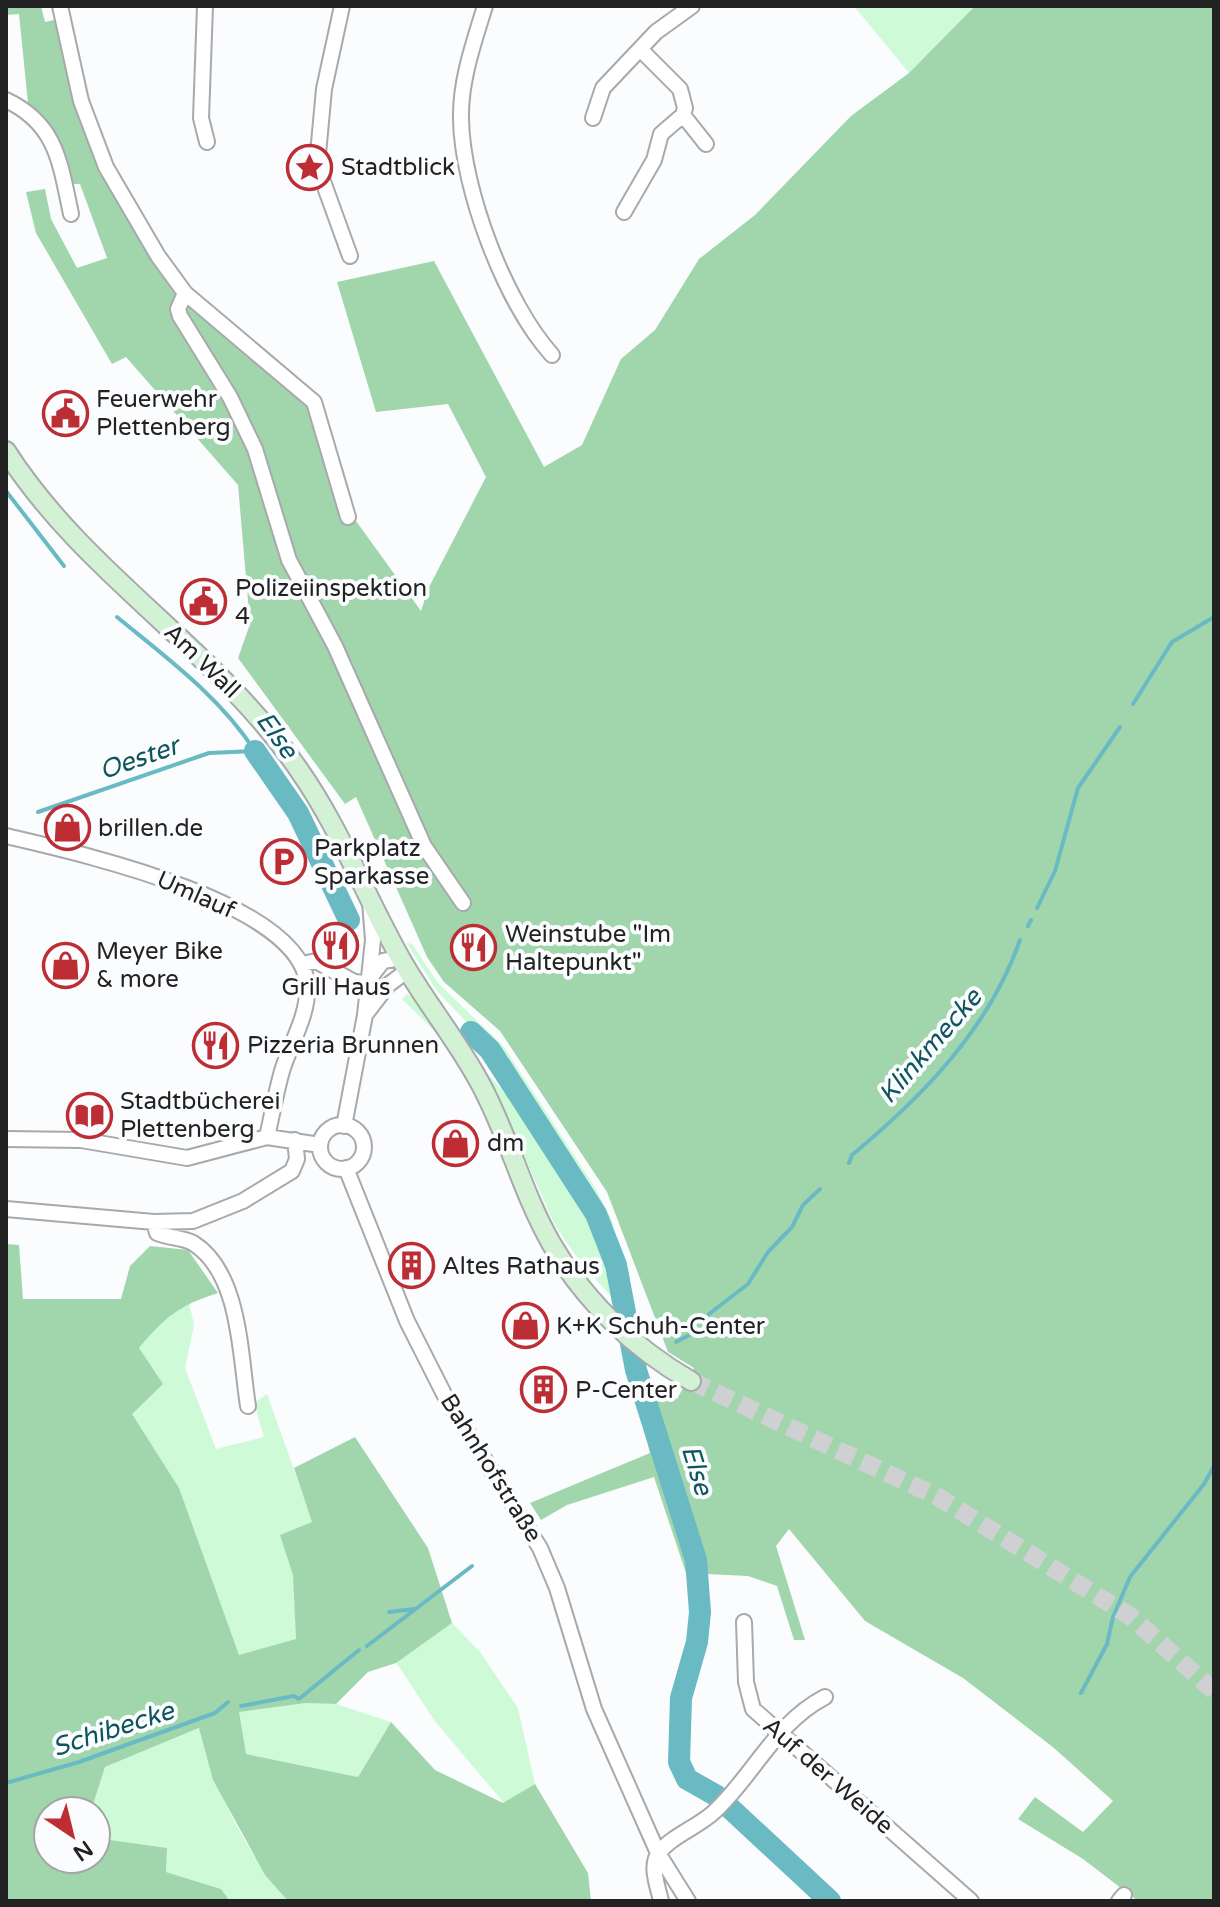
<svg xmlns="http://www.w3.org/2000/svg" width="1220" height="1907" viewBox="0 0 1220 1907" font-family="'Varela Round',sans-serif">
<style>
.green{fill:#cefad7}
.forest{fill:#a1d6ad}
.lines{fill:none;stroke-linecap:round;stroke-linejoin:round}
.stream{stroke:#6abac4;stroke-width:4}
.river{stroke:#6abac4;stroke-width:22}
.secondary-tunnel{stroke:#cfd0d2;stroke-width:18;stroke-dasharray:18 9;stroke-linecap:butt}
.street-casing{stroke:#a7a9ab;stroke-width:18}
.secondary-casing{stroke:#a7a9ab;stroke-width:22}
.street{stroke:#fff;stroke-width:14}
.secondary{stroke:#d3f1d5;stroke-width:18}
.labels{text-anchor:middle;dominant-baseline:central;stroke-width:8;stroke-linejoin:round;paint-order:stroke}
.poi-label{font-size:24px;fill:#222223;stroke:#fafcfe;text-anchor:start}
.street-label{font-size:24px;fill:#222223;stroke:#fafcfe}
.water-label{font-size:26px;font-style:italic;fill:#0f555d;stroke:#fafcfe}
</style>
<rect width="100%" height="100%" fill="#fafcfe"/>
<path class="green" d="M854 6H975L909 73Z
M407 943 412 944 438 983 504 1047 596 1189 614 1225 611 1226 602 1207 514 1072 436 990Z
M407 994 416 999 443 1039 402 999Z
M487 1073 534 1126 584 1208 620 1306 580 1262 555 1225Z
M189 1302 194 1325 185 1368 216 1449 264 1437 254 1403 267 1394 313 1523 294 1576 296 1640 239 1655 215 1593 131 1414 139 1348 167 1315Z
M452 1623 480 1652 518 1708 535 1784 504 1803 434 1720 396 1662Z
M306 1703 336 1704 391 1722 358 1777 246 1754 238 1712Z
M200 1728C216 1793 244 1850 288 1901H230L221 1889 166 1872 167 1848 96 1838V1811H91L105 1767Z"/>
<path class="forest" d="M6 6H41L45 22 63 18 97 149 185 293 314 402 343 503 421 611 428 589 486 477 448 404 376 412 337 282 434 261 544 467 582 445 621 359 655 330 699 259 755 215 851 116 909 73 975 6H1214V1901H1138L1083 1859 1018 1819 1035 1797 1083 1832 1113 1801 1054 1748 963 1678 865 1621 789 1529 776 1546 805 1640H794L777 1586 748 1576 686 1573 654 1477 567 1505 541 1520 530 1503 650 1453 631 1375 677 1399 694 1368 668 1352 607 1192 500 1031 444 982 427 957 356 797 345 804 238 658 250 624 238 485 126 357 112 364 36 233 26 192 45 189 51 219 77 268 107 258 80 184H71L48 124 28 103 19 14 6 15Z
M6 1244 19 1245 23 1299H121L130 1266 150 1246 188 1250 218 1293C178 1306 166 1316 139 1348L163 1384 132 1414 179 1488 239 1655 296 1639 293 1575 280 1535 312 1522 294 1468 355 1437 428 1548 452 1623 396 1663 368 1672 336 1704 306 1703 239 1712 246 1754 358 1777 391 1722 435 1770 503 1803 535 1784 588 1873 591 1901H288L265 1875 213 1780 199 1728 105 1767 91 1811H48V1859H96V1838L167 1848 166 1872 221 1889 230 1901H6Z"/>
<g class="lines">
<path class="stream" d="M6 491 64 566
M117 617C167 658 219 696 255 751
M1133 704 1172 642 1214 617
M38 812 209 753 255 751
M1037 908 1055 871 1078 788 1120 727
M1028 926 1031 920
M849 1163 852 1155C923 1096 989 1029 1020 940
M709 1314 748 1284 768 1252 792 1227 803 1205 820 1189
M676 1342 701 1329
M389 1612 414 1609
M367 1646 472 1566
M1081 1693 1107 1644 1113 1617 1130 1577 1204 1484 1214 1466
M241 1706 294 1696 299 1699 359 1650
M6 1783 79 1762 215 1713 228 1702"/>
<path class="river" d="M255 751 298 813 349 920
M471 1032 490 1050 596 1214 616 1265 636 1370 696 1560 700 1612 697 1642 681 1698 679 1762 687 1779 717 1796 830 1901"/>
<path class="secondary-tunnel" d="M691 1381 938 1497 1130 1616 1214 1691"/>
<defs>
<path id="street" d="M60 6 81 101 106 167 158 256 185 293 314 402 348 517
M205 6 201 118 207 142
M342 6 324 89 317 165 350 256
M485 6C474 42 460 81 461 119 462 189 505 303 552 355
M6 100C57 124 60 163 71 214
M683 115 706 144
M593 118 603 88 656 32 692 6
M624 212 654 160 661 134 683 115 685 108 680 89 640 49
M185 293 178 309 180 316 230 397 255 449 289 560 335 646 424 846 463 903
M6 836C74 852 298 901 307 983 310 1013 290 1044 282 1071 276 1092 272 1115 267 1137
M302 964 316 961 354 982 366 983
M369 979 383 961 401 958
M365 1015 388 985 408 970
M320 1147a22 22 0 1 1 44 0a22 22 0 1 1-44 0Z
M344 1126 365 1015 373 940 370 901
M6 1139 81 1140 187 1158 267 1137 320 1145
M346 1168 407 1321 446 1398 540 1548 557 1588 594 1709 658 1853 688 1901
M6 1209 154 1222 193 1221 243 1201 292 1171 297 1159 295 1140
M154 1222 157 1233C169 1238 182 1237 193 1243 241 1273 240 1357 248 1406
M744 1622 746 1682 753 1709 971 1901
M661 1901C658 1887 649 1865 659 1853 671 1836 698 1827 714 1812 754 1775 775 1723 825 1697
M1119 1901 1124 1895"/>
<path id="secondary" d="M6 451C85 575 217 649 299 770 341 830 366 898 402 961 426 1003 457 1040 480 1083 508 1134 522 1192 551 1243 584 1300 633 1348 691 1381"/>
</defs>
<use href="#street" class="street-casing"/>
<use href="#secondary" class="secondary-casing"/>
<use href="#street" class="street"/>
<use href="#secondary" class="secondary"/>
</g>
<defs>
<symbol id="sight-ring" viewBox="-11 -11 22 22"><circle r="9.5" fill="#fafcfe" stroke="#bd2d34" stroke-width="1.5"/><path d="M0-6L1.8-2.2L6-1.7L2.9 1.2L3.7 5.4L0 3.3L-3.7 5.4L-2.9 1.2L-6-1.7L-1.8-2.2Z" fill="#bd2d34"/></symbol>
<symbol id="civic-ring" viewBox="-11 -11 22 22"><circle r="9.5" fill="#fafcfe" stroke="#bd2d34" stroke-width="1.5"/><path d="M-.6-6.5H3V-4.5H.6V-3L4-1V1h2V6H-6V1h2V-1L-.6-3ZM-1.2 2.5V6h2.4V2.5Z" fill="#bd2d34"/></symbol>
<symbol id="shop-ring" viewBox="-11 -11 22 22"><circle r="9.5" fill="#fafcfe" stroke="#bd2d34" stroke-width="1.5"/><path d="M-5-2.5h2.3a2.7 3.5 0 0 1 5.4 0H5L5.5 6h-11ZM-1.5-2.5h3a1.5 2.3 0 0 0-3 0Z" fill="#bd2d34"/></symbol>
<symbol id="parking-ring" viewBox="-11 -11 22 22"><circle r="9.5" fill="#fafcfe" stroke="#bd2d34" stroke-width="1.5"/><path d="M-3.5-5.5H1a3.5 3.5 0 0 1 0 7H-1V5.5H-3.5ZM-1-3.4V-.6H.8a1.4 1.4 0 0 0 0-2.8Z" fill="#bd2d34"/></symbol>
<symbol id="restaurant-ring" viewBox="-11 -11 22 22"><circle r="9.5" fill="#fafcfe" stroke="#bd2d34" stroke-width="1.5"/><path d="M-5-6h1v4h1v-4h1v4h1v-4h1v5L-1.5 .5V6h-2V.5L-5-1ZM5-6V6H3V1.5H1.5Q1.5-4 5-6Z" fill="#bd2d34"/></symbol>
<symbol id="library-ring" viewBox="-11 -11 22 22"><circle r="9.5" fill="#fafcfe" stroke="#bd2d34" stroke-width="1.5"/><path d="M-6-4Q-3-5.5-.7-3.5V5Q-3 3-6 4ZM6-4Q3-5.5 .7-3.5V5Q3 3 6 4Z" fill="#bd2d34"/></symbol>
<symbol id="building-ring" viewBox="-11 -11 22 22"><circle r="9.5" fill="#fafcfe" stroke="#bd2d34" stroke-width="1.5"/><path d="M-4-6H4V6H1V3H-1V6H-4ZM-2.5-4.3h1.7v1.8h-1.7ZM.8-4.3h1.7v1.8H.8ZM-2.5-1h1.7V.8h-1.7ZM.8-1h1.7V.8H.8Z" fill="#bd2d34"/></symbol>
</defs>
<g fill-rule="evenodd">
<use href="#sight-ring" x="284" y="142" width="51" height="51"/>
<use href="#civic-ring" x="40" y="388" width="51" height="51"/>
<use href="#civic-ring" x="178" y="576" width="51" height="51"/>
<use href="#shop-ring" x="42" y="802" width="51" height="51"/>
<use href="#parking-ring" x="258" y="836" width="51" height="51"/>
<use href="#restaurant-ring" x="310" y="920" width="51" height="51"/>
<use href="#restaurant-ring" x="448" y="922" width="51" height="51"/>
<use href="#shop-ring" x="40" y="940" width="51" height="51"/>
<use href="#restaurant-ring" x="190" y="1020" width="51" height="51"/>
<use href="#library-ring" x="64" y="1090" width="51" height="51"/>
<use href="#shop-ring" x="430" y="1118" width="51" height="51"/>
<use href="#building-ring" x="386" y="1240" width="51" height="51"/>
<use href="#shop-ring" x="500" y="1300" width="51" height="51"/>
<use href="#building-ring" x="518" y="1364" width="51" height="51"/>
</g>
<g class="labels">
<g class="poi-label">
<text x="341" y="167">Stadtblick</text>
<text x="96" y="399">Feuerwehr<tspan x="96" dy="28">Plettenberg</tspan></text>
<text x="235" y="588">Polizeiinspektion<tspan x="235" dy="28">4</tspan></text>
<text x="98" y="828">brillen.de</text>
<text x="314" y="848">Parkplatz<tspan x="314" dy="28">Sparkasse</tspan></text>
<text x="505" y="934">Weinstube "Im<tspan x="505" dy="28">Haltepunkt"</tspan></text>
<text x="96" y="951">Meyer Bike<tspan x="96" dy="28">&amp; more</tspan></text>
<text x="336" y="987" text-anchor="middle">Grill Haus</text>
<text x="247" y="1045">Pizzeria Brunnen</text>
<text x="120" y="1101">Stadtbücherei<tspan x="120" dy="28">Plettenberg</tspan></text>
<text x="487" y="1143">dm</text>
<text x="442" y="1266">Altes Rathaus</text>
<text x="556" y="1326">K+K Schuh-Center</text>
<text x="575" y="1390">P-Center</text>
</g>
<g class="street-label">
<text transform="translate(202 661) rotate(44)">Am Wall</text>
<text transform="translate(196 895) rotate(24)">Umlauf</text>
<text transform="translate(491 1468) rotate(58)">Bahnhofstraße</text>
<text transform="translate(828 1776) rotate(41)">Auf der Weide</text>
</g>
<g class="water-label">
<text transform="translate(277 735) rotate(54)">Else</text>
<text transform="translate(139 758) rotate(-19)">Oester</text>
<text transform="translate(930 1046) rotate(-49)">Klinkmecke</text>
<text transform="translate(697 1470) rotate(73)">Else</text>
<text transform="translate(113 1729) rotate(-18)">Schibecke</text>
</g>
</g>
<rect width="1220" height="1907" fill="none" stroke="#222223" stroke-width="16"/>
<g transform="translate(72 1835) rotate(145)"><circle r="38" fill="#fafcfe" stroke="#a4a5a6" stroke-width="2"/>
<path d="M0-6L14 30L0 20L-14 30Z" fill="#bd2d34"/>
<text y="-12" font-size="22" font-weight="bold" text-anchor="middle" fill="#222223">N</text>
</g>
</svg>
